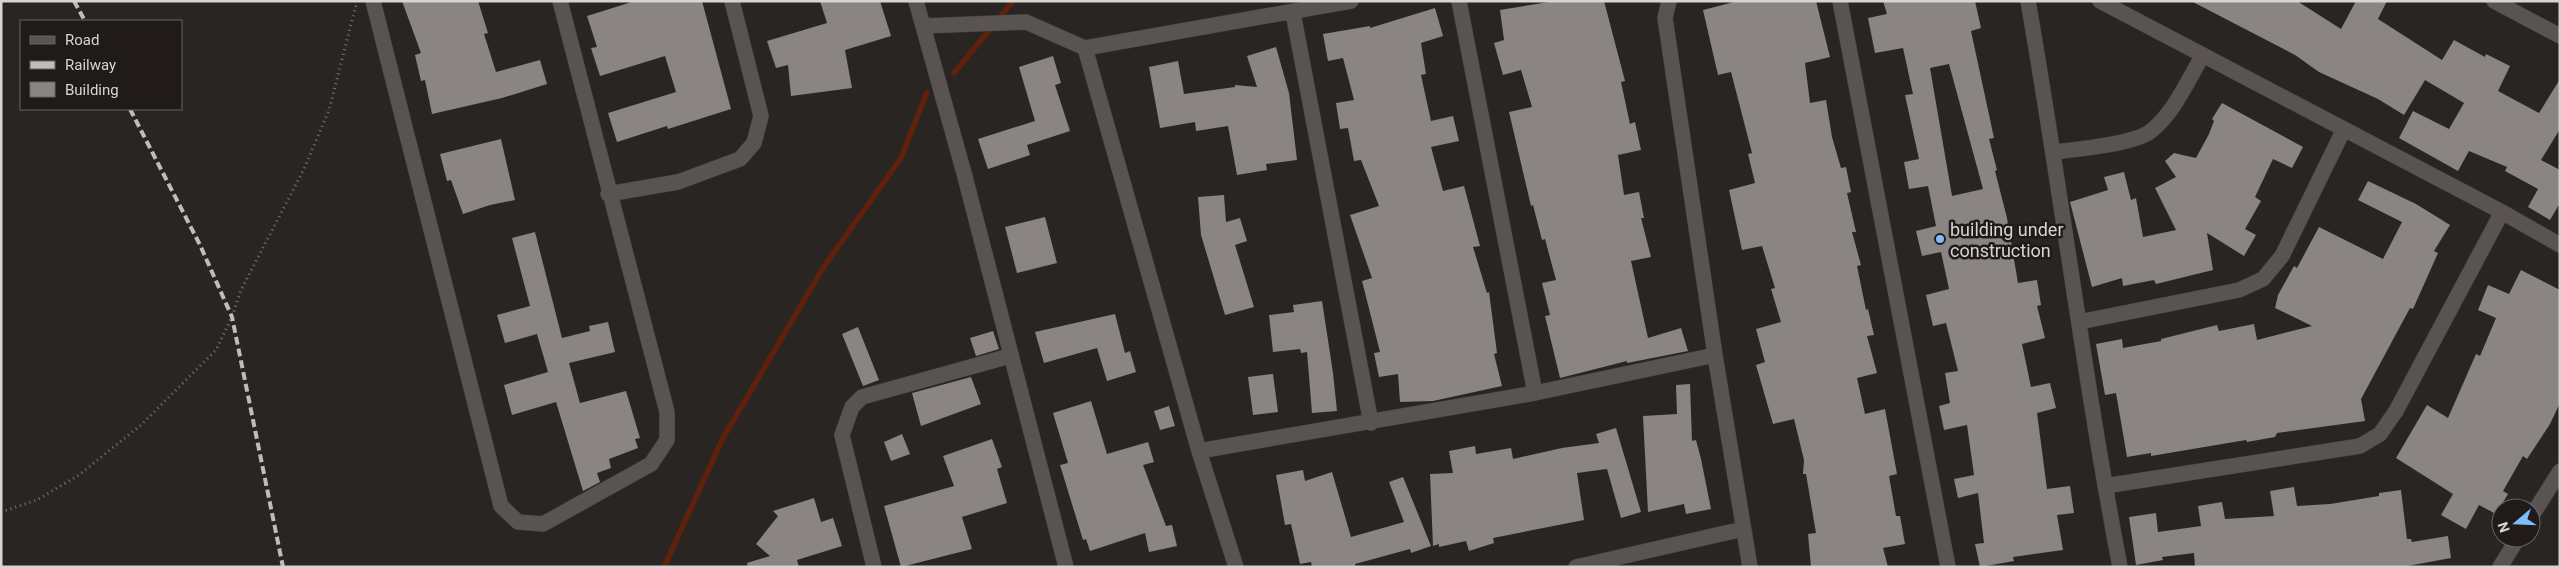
<svg xmlns="http://www.w3.org/2000/svg" width="2561" height="568" viewBox="0 0 2561 568" font-family="Roboto,sans-serif">
<style>
.lines{fill:none;stroke-linecap:round;stroke-linejoin:round}
.stream{stroke:#60210c;stroke-width:5.5}
.building{fill:#8a8583;fill-rule:evenodd}
.minor-casing{stroke:#454140;stroke-width:16}
.path{stroke:#787573;stroke-width:3;stroke-dasharray:1 4;stroke-linecap:butt}
.minor{stroke:#595452;stroke-width:15}
.rail{stroke:#bfbcbb;stroke-width:4;stroke-dasharray:8 4;stroke-linecap:butt}
.poi-dot{fill:#7ebdf9;stroke:#201b1a;stroke-width:2}
.labels{text-anchor:middle;dominant-baseline:central;stroke-width:5;stroke-linejoin:round;paint-order:stroke}
.poi-label{font-size:18px;fill:#d7d4d3;stroke:#201b1a;text-anchor:start}
</style>
<rect width="100%" height="100%" fill="#292523"/>
<g class="lines">
<path class="stream" d="M954 73 1013 1
M664 567 723 438 823 268 901 158 927 92"/>
</g>
<path class="building" d="M402 1H478L488 33 484 34 496 72 540 60 547 84 502 98 432 114 425 80 421 81 415 55 421 53Z
M635 1H702L731 109 668 129 667 126 617 142 608 113 676 92 665 56 600 76 591 48 597 47 587 16Z
M820 1H880L891 36 845 50 852 88 791 96 788 65 776 68 767 41 827 23Z
M1555 1H1604L1625 81 1621 82 1630 124 1635 122 1641 150 1618 155 1624 195 1639 192 1644 218H1641L1651 257 1631 261 1648 338 1681 328 1688 351 1627 363V361L1560 378 1545 316 1550 315 1542 283 1556 280 1545 239 1542 240 1533 205 1531 206 1509 112 1532 107 1521 70 1503 75 1494 43 1504 40 1500 10Z
M1738 1H1816L1830 57 1805 63 1810 103 1826 100 1832 137 1841 168 1846 167 1851 192 1847 193 1856 232H1852L1861 265 1857 266 1866 310 1868 309 1874 335 1867 336 1877 373 1857 378 1865 414 1885 409 1897 474 1889 476 1896 516H1900L1905 544 1883 548 1888 567H1811L1808 534 1816 533 1806 474H1803L1804 460 1794 419 1773 424 1756 365 1765 362 1756 329 1781 322 1771 289 1775 288 1762 246 1742 250 1729 190 1755 183 1748 154 1752 153 1731 72 1718 75 1703 10Z
M1883 1H1975L1981 28 1971 31 1994 138 1989 139 1997 170 1995 171 2007 218 2018 283 2037 280 2041 305 2037 306 2045 338 2022 344 2031 387 2050 383 2056 408 2037 413 2047 489 2070 486 2074 513 2057 515 2063 550 2013 557 2014 561 1980 567 1975 544 1984 543 1978 493 1958 498 1954 479 1974 475 1967 425 1944 430 1939 406 1950 403 1945 373 1958 371 1946 323 1933 326 1926 295 1949 289 1941 252 1922 256 1916 231 1936 226 1928 186 1909 189 1904 162 1919 159 1905 95 1913 94 1903 48 1875 53 1868 18 1887 14ZM1949 64 1983 189 1952 196 1930 68Z
M2191 1H2297L2341 29 2356 1H2387L2378 19 2442 60 2454 40 2485 57 2486 54 2510 66 2498 91 2539 113 2560 79V129L2541 160 2560 170V203L2550 220 2528 207 2538 189 2505 171 2507 167 2469 151 2458 171 2399 138 2413 111 2449 129 2464 103 2425 80 2404 115 2378 99 2319 72 2295 55Z
M1435 8 1443 36 1421 43 1426 74 1421 75 1431 121 1453 116 1459 141 1431 147 1443 191 1464 186 1480 246 1473 247 1487 293 1489 292 1497 353 1494 354 1502 386 1433 401 1400 402 1398 374 1379 377 1374 353 1380 352 1362 281 1372 278 1350 215 1379 206 1361 160 1354 161 1348 128 1340 129 1336 103 1354 100 1343 58 1328 61 1323 34 1370 26V28Z
M1276 47 1289 93 1297 160 1266 164 1267 170 1237 175 1228 126 1196 131 1195 122 1160 128 1149 67 1178 61 1184 94 1235 87V85L1257 87 1247 56Z
M1053 56 1061 83 1055 85 1070 131 1027 145 1030 155 988 169 978 139 1035 121 1019 67Z
M2222 103 2303 147 2292 168 2273 159 2255 197 2261 201 2245 229 2256 235 2244 256 2207 233 2213 270 2156 284 2154 280 2123 286 2122 278 2092 287 2070 202 2108 190 2104 177 2124 172 2131 200 2136 198 2143 237 2176 230 2155 188 2176 177 2165 161 2174 153 2196 158 2209 134 2214 121 2212 119Z
M501 139 515 200 490 205 463 214 451 180 447 181 440 154Z
M2368 181 2416 204 2450 225 2434 251 2438 253 2413 309 2410 308 2361 399 2365 421 2277 433 2275 437 2247 442 2246 440 2151 456V453L2127 457 2116 393 2105 395 2096 344 2122 339 2123 348 2161 341V339L2217 325 2219 331 2254 324 2257 340 2312 326 2275 308 2278 295 2294 266 2297 268 2319 227 2383 259 2402 222 2358 200Z
M1224 195 1226 222 1240 218 1247 241 1235 245 1254 307 1225 315 1201 235 1198 197Z
M1045 217 1057 263 1017 273 1005 227Z
M535 232 562 338 590 331 589 326 608 322 615 352 569 363 580 403 626 391 640 438 635 439 638 448 609 459 611 468 597 473 600 482 583 491 556 402 512 415 504 385 548 372 537 334 505 343 497 315 530 306 512 238Z
M2521 270 2560 290V403L2550 424 2527 459 2523 456 2503 491 2508 494 2496 514 2479 505 2466 529 2441 515 2453 494 2396 458 2427 405 2448 418 2476 354 2480 356 2496 318 2478 310 2488 285 2509 294Z
M1322 301 1333 373 1337 411 1312 413 1307 352 1301 353 1300 349 1273 352 1269 315 1294 312 1293 305Z
M1115 314 1125 353 1130 351 1136 372 1107 381 1097 348 1044 363 1035 332Z
M858 327 879 380 863 386 842 334Z
M993 331 999 349 976 356 970 338Z
M1273 374 1278 412 1253 415 1248 377Z
M971 377 981 404 921 426 912 393Z
M1690 384 1692 441 1696 440 1701 459 1711 509 1686 514 1684 504 1648 512 1643 416 1677 414 1676 385Z
M1091 401 1107 454 1148 442 1154 462 1143 465 1166 526 1172 525 1177 546 1149 552 1145 533 1090 551 1086 539 1083 540 1060 465 1068 463 1053 413Z
M1169 406 1175 426 1160 430 1154 411Z
M1616 428 1641 512 1621 518 1607 469 1577 473 1584 520 1493 538 1494 543 1469 551 1466 541 1439 547V544L1433 546 1430 474 1453 473 1449 451 1475 446 1476 454 1511 448 1513 459 1562 448 1599 443 1596 434Z
M902 434 910 454 891 461 884 442Z
M992 439 1002 467 997 469 1007 503 962 517 972 549 901 567 884 506 954 486 943 456Z
M1303 470 1305 481 1332 472 1351 537 1404 522 1389 482 1403 477 1431 546 1411 553 1410 549 1355 564V567H1312L1311 562 1300 564 1291 524 1285 525 1276 475Z
M2294 487 2297 506 2330 504 2379 496V493L2401 490 2407 539H2411L2412 542 2448 536 2451 558 2402 567H2195L2194 553 2162 557 2163 560 2136 565 2129 517 2156 513 2158 532 2201 526 2198 506 2222 502 2225 519 2274 516 2270 491Z
M814 498 821 522 833 518 842 546 797 560 799 567H748L747 563 770 556 756 544 778 516 773 511Z"/>
<g class="lines">
<defs>
<path id="minor" d="M373 1 501 506 518 522 543 524 651 464 667 440V412L560 1
M916 1 964 173 1066 567
M1459 1 1535 393
M1669 1 1665 18 1715 355 1750 567
M1840 1 1948 567
M2028 1C2061 189 2084 379 2120 567
M2100 1 2502 212 2396 411 2380 434 2360 446 2105 486
M2494 1 2560 36
M1293 13 1371 423
M923 26 1026 22 1085 48 1351 1
M1085 48 1199 451 1236 567
M2055 152C2078 149 2135 144 2151 131 2174 113 2188 80 2203 55
M608 194 678 182 740 159 754 143 761 116 732 1
M2502 212 2560 245
M2079 322 2239 290 2263 279 2282 256 2344 129
M1199 451 1535 393 1715 355
M2531 517 2560 471
M874 567 842 435 852 407 862 397 1010 356
M1576 567 1743 529
M2500 567 2518 538"/>
</defs>
<use href="#minor" class="minor-casing"/>
<path class="path" d="M1 512 37 500 79 475 141 425 216 350 232 317 241 290 304 169 329 110 356 5"/>
<use href="#minor" class="minor"/>
<path class="rail" d="M74 1 85 21
M130 109 200 245 232 317 283 567"/>
</g>
<circle class="poi-dot" cx="1940" cy="239" r="5"/>
<g class="labels">
<g class="poi-label">
<text x="1950" y="229">building under<tspan x="1950" dy="21">construction</tspan></text>
</g>
</g>
<rect width="2561" height="568" fill="none" stroke="#d7d4d3" stroke-width="5"/>
<rect x="20" y="20" width="162" height="90" fill="#201b1a" stroke="#696564"/>
<rect x="30" y="36" width="25" height="8" fill="#595452" stroke="#696564"/>
<text x="65" y="45" font-size="15" fill="#d7d4d3">Road</text>
<rect x="30" y="61" width="25" height="8" fill="#bfbcbb" stroke="#696564"/>
<text x="65" y="70" font-size="15" fill="#d7d4d3">Railway</text>
<rect x="30" y="82" width="25" height="15" fill="#8a8583" stroke="#696564"/>
<text x="65" y="95" font-size="15" fill="#d7d4d3">Building</text>
<g transform="translate(2516 523) rotate(251)"><circle r="24" fill="#201b1a" stroke="#696564"/>
<path d="M0-4L9 19L0 12L-9 19Z" fill="#7ebdf9"/>
<text y="-8" font-size="14" font-weight="bold" text-anchor="middle" fill="#d7d4d3">N</text>
</g>
</svg>
